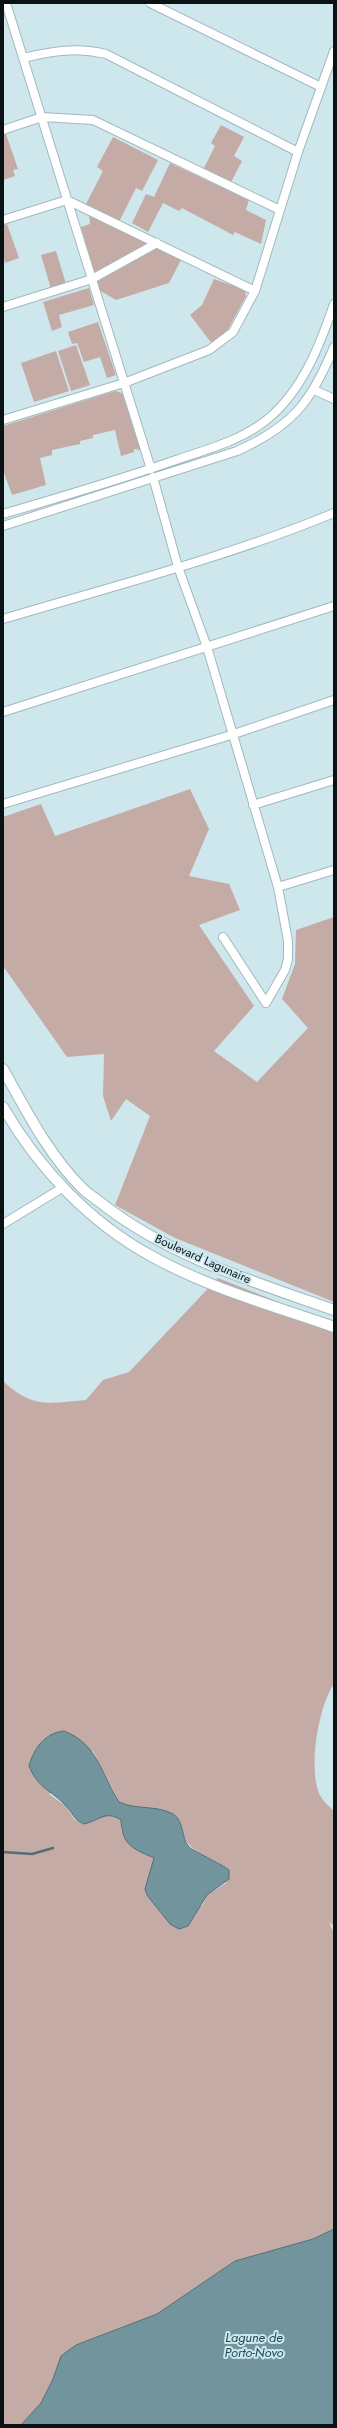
<svg xmlns="http://www.w3.org/2000/svg" width="337" height="2428" viewBox="0 0 337 2428" font-family="Jost,sans-serif">
<style>
.green{fill:#c5aba6;fill-rule:evenodd}
.water{fill:#72959d;stroke:#536e74}
.lines{fill:none;stroke-linecap:round;stroke-linejoin:round}
.stream{stroke:#536e74;stroke-width:2.5}
.minor-casing{stroke:#a1b9be;stroke-width:10}
.major-casing{stroke:#a1b9be;stroke-width:12}
.minor{stroke:#fff;stroke-width:8}
.major{stroke:#fff;stroke-width:10}
.labels{text-anchor:middle;dominant-baseline:central;stroke-width:4;stroke-linejoin:round;paint-order:stroke}
.street-label{font-size:12px;fill:#0a1214;stroke:#cee7ed}
.water-label{font-size:13px;font-style:italic;fill:#174b56;stroke:#cee7ed}
</style>
<rect width="100%" height="100%" fill="#cee7ed"/>
<path class="green" d="M221 125 244 137 234 156 242 161 230 184 203 170 215 146 211 143Z
M6 134 18 169 13 170 15 176 3 180V135Z
M113 137 158 160 142 191 136 188 119 222 86 204 103 171 97 167Z
M170 163 249 200 246 210 266 220 261 244 235 232 233 235 182 208 179 211 163 203 148 232 132 223 146 194 154 197Z
M89 214 181 260 169 283 116 300 99 290 81 227 90 224Z
M7 224 19 258 5 263 3 255V225Z
M56 251 66 284 51 289 41 255Z
M214 279 245 290 246 296 224 337 213 345 190 315 202 305Z
M89 288 94 305 59 315 62 327 52 331 43 302Z
M98 322 116 375 107 378 100 357 84 362 77 343 72 344 68 332Z
M76 345 90 385 71 391 58 351Z
M56 351 69 391 34 402 21 363Z
M115 391 122 393 141 450 134 449V452L121 456 115 430 93 435V438L80 441V444L52 450V455L40 458 46 485 12 495 3 470V426Z
M190 789 209 829 189 876 229 884 240 910 199 925 254 1006 214 1051 257 1082 308 1028 282 999 295 964 296 930 334 917V1302L175 1238 115 1205 150 1116 126 1099 111 1121 103 1096 104 1054 67 1057 3 966V817L41 804 55 836Z
M218 1278 334 1324V1684C318 1706 307 1774 321 1797 324 1802 330 1807 334 1811V1926L329 1922 334 1933V2229L313 2239 235 2261 157 2314 76 2345 61 2356 53 2379 41 2403 21 2425H3V1381C33 1409 48 1403 86 1400L103 1380 129 1372ZM93 1751 119 1802 127 1806 143 1808 181 1825C185 1855 208 1853 229 1870L226 1883 207 1895 202 1906 145 1889 155 1858 121 1831V1820C106 1810 100 1819 84 1824L74 1819 66 1806 49 1794Z"/>
<path class="water" d="M64 1731C98 1744 101 1774 119 1802 136 1810 157 1805 173 1814 184 1820 181 1838 189 1847 193 1851 220 1863 229 1870V1879L207 1895 188 1926 179 1929 170 1924 147 1895 145 1889 154 1858C134 1849 122 1846 121 1820 106 1810 100 1820 84 1824 72 1818 75 1816 67 1807 52 1790 39 1790 29 1766 34 1748 45 1733 64 1731Z
M334 2229V2425H21L41 2403 53 2379 61 2356 76 2345 157 2314 235 2261 313 2239Z"/>
<g class="lines">
<path class="stream" d="M3 1852 32 1854 53 1848"/>
<defs>
<path id="minor" d="M6 3 151 469
M150 3 321 87
M23 58C53 51 76 47 106 54L298 152
M3 130 42 117 93 120 280 210
M3 220 67 200 255 291
M3 307 92 279 157 243
M314 390 334 399
M3 420 124 383 209 350 233 332 255 291 298 152 334 51
M153 477 178 567 207 647 278 887 288 941V959L285 970 266 1003 223 937
M3 514C61 497 119 480 176 460 208 449 243 440 269 418 303 389 320 345 334 304
M3 526 237 451C293 426 311 402 334 347
M3 619C114 586 227 557 334 513
M3 712 334 606
M3 804 231 735 334 700
M253 805 334 780
M278 887 334 870
M3 1224 62 1188"/>
<path id="major" d="M3 1069C26 1110 48 1154 82 1188 89 1195 98 1200 105 1206 173 1258 255 1282 334 1310
M3 1107C39 1169 90 1223 153 1257 209 1288 274 1306 334 1327"/>
</defs>
<use href="#minor" class="minor-casing"/>
<use href="#major" class="major-casing"/>
<use href="#minor" class="minor"/>
<use href="#major" class="major"/>
</g>
<g class="labels">
<g class="street-label">
<text transform="translate(203 1259) rotate(24)">Boulevard Lagunaire</text>
</g>
<g class="water-label">
<text x="254" y="2337">Lagune de<tspan x="254" dy="15">Porto-Novo</tspan></text>
</g>
</g>
<rect width="337" height="2428" fill="none" stroke="#0a1214" stroke-width="8"/>
</svg>
